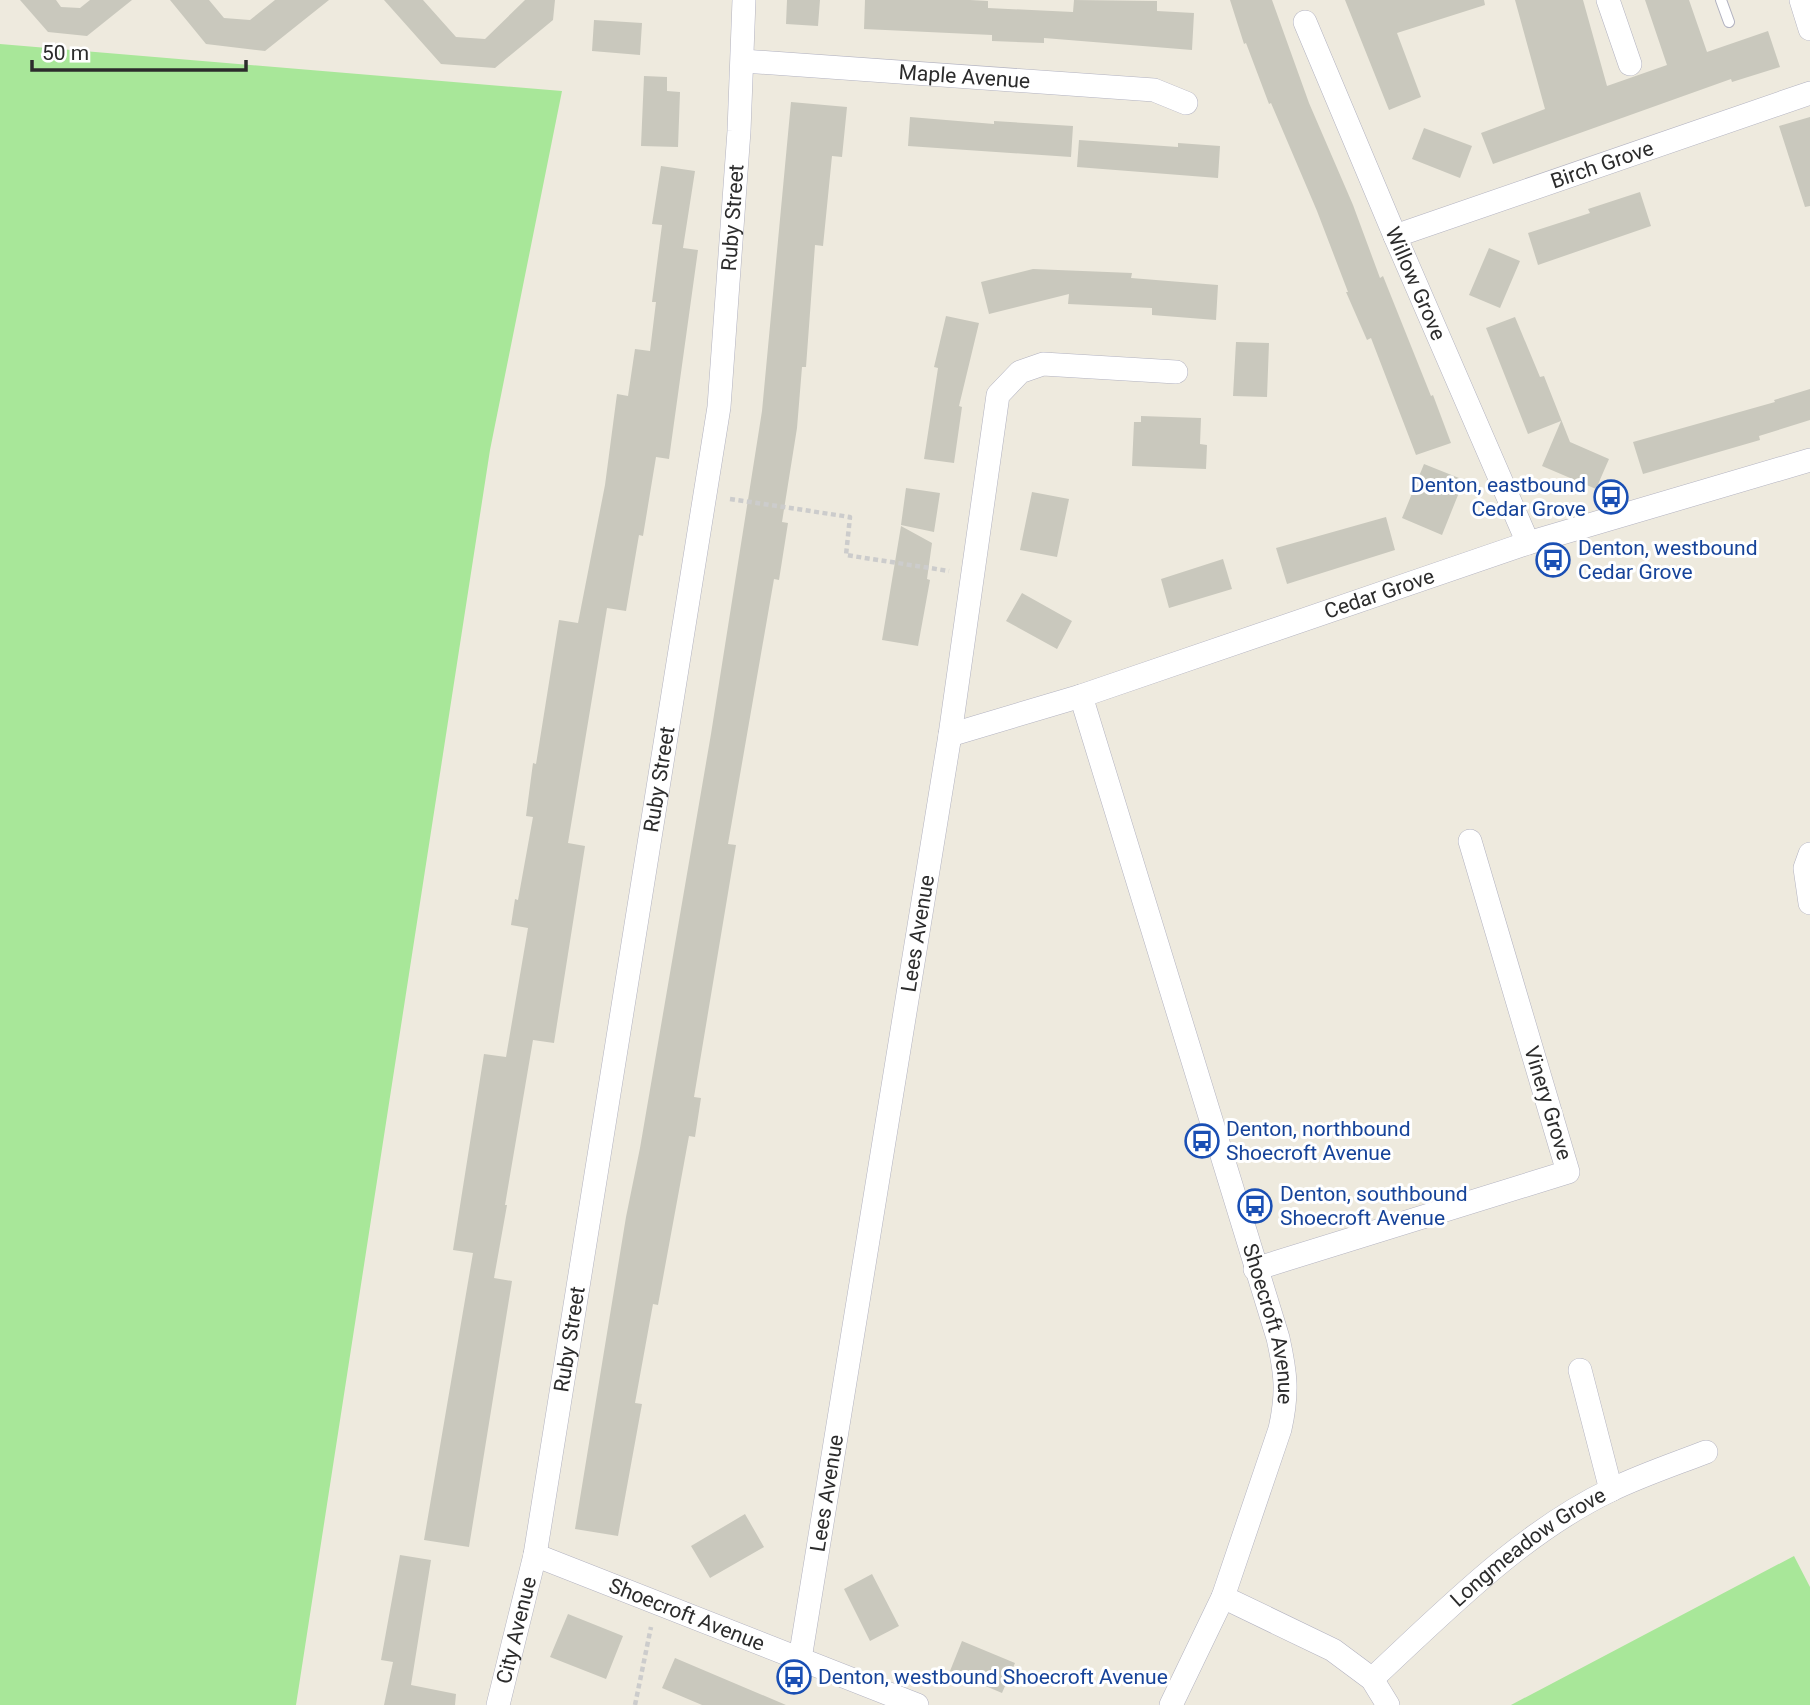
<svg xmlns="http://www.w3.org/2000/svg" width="1810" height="1705" viewBox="0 0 1810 1705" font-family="Roboto,sans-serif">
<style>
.green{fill:#a8e799}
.building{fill:#c9c8bd}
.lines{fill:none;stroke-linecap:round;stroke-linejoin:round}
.lane-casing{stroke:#b2b2c0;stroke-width:12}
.street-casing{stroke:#b2b2c0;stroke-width:24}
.path{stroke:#ccc;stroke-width:4.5;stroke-dasharray:5 3.5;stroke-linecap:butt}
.lane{stroke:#fff;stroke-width:10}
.street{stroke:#fff;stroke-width:23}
.labels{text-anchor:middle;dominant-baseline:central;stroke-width:6;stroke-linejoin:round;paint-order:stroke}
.street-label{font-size:21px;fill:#2c2c2c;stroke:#fff}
.transit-label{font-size:21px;fill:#164399;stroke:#fff;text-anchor:start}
</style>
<rect width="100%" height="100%" fill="#eeeade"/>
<path class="green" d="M0 44 562 91 490 450 296 1705H0Z
M1794 1556 1810 1587V1705H1511Z"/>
<path class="building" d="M20 0H56L61 7 80 8 90 0H132L87 36 48 32Z
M170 0H209L224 18 250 20 275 0H329L265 51 206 44Z
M384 0H423L456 37 485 39 525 0H555L553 20 495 68 441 64Z
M787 0H820L818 26 786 24Z
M865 0H970L988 1V8L1073 12 1074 0 1157 1V11L1194 13 1192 50 1044 38V43L992 41V35L864 29Z
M1230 0H1272L1309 103 1353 205 1380 278 1383 276 1431 396 1433 395 1451 443 1416 455 1371 338 1367 340 1346 292H1348L1317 211 1271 103 1269 104 1246 43 1244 44Z
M1345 0H1484L1485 5 1397 33 1421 97 1389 110Z
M1515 0H1583L1607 86 1667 65 1645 0H1689L1707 52 1768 31 1780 67 1732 82 1731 79 1493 164 1481 133 1545 109Z
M594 20 642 23 640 55 592 51Z
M644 76 667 77V91L680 92 678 147 641 146Z
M791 102 847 107 842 157 832 156 823 246 815 245 806 367H802L797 428 782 522 788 523 779 580 774 579 728 844 736 845 694 1097 701 1098 695 1137 689 1136 658 1305 653 1304 635 1403 642 1404 618 1536 575 1529 626 1217 640 1148 711 734 762 411Z
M910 117 994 124V121L1073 126 1071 157 908 146Z
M1810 117V206L1805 207 1779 126Z
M1424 128 1472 146 1460 178 1412 159Z
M1079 140 1178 147V143L1220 146 1218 178 1077 167Z
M661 166 695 171 683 248 698 250 669 459 656 457 643 536 639 535 626 611 607 608 568 843 585 846 554 1043 533 1040 505 1205H507L494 1278 512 1281 469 1547 424 1540 473 1253 453 1250 484 1054 506 1057 528 928 511 925 515 899 518 900 533 817 526 816 533 763 536 764 559 620 578 623 605 485 617 394 628 396 635 349 650 351 656 302H652L662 225 652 224Z
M1640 192 1651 226 1538 265 1528 233 1590 213 1588 209Z
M1489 248 1520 261 1500 308 1469 295Z
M1033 269 1132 273 1131 278 1218 285 1216 320 1152 315V308L1068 304 1069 294 989 314 981 282Z
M946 316 979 323 959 406 962 407 954 463 924 459 938 368 934 367Z
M1515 317 1540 377 1544 376 1570 442 1609 459 1596 489 1542 466 1561 421 1528 434 1486 328Z
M1236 342 1269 343 1267 397 1233 396Z
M1810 389V420L1759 436 1760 440 1643 474 1633 442 1775 402 1774 400Z
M1141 416 1201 418 1200 444 1207 445 1206 469 1132 466 1134 422H1141Z
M1424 464 1464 480 1442 535 1402 518Z
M906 488 940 493 934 532 901 525Z
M1032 492 1069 499 1057 557 1020 550Z
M1386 517 1395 550 1287 584 1276 548Z
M901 526 932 543 927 579 930 580 918 646 882 640Z
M1223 559 1232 589 1169 608 1161 579Z
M1022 593 1072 621 1057 649 1006 621Z
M745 1514 764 1547 710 1578 691 1546Z
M400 1555 431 1560 411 1685 456 1694 455 1705H384L393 1662 381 1660Z
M872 1574 899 1626 870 1641 844 1589Z
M568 1614 623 1636 606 1679 550 1657Z
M962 1641 1015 1663 1002 1693 950 1671Z
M675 1658 786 1705H702L662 1688Z"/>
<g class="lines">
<defs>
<path id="lane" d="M1721 0 1729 22"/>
<g id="street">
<path d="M1608 0 1630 64"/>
<path d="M1801 0 1810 29"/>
<path id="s1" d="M1305 22 1395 236 1528 543"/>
<path id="s2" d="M743 61 1154 90 1186 103"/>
<path id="s3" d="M1395 236 1810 93"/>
<path id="s4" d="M1081 696 1278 1338C1286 1374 1288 1393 1280 1429L1223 1597 1171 1705"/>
<path id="s5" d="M950 735 1081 696 1528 543 1810 460"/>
<path d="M1810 854 1805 868 1810 903"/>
<path d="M1255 1269 1568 1172 1470 841"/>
<path d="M1580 1370 1611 1490"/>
<path id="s6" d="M535 1555 917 1705"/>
<path d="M1223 1597 1333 1650 1372 1679 1388 1705"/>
<path id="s7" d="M800 1659 950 735 998 395 1020 372 1043 364 1176 372"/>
<path id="s8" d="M1372 1679C1444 1612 1521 1533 1611 1490 1642 1475 1675 1464 1706 1452"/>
<path id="s9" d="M498 1705 535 1555 719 407 739 131 744 0"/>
</g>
</defs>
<use href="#lane" class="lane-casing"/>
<use href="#street" class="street-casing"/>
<path class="path" d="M730 499 850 517 846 555 949 571
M635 1705 651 1627"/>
<use href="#lane" class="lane"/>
<use href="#street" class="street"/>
</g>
<defs>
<symbol id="bus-ring" viewBox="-11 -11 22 22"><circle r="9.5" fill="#fff" stroke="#1a4fb4" stroke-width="1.5"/><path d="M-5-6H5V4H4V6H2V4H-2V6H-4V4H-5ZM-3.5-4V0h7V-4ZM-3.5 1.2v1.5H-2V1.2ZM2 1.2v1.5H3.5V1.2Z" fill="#1a4fb4"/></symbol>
</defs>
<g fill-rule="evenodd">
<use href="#bus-ring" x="1592" y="478" width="38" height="38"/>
<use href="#bus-ring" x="1534" y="541" width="38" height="38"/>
<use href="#bus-ring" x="1183" y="1122" width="38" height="38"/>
<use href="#bus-ring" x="1236" y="1187" width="38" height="38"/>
<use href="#bus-ring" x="775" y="1658" width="38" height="38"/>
</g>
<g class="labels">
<g class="street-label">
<text stroke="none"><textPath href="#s2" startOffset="222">Maple Avenue</textPath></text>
<text stroke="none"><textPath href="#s3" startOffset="219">Birch Grove</textPath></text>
<text stroke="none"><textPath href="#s9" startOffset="1507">Ruby Street</textPath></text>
<text stroke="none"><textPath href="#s1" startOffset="284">Willow Grove</textPath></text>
<text stroke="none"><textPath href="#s5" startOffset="452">Cedar Grove</textPath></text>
<text stroke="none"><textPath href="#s9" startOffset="940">Ruby Street</textPath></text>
<text stroke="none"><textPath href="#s7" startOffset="735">Lees Avenue</textPath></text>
<text transform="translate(1548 1103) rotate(73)">Vinery Grove</text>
<text stroke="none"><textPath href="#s4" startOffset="656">Shoecroft Avenue</textPath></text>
<text stroke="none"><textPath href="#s9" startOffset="373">Ruby Street</textPath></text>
<text stroke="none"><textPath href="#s7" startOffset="168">Lees Avenue</textPath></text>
<text stroke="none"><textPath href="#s8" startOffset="205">Longmeadow Grove</textPath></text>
<text stroke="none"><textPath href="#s6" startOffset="163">Shoecroft Avenue</textPath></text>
<text stroke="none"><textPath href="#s9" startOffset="77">City Avenue</textPath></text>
</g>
<g class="transit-label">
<text x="1586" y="485" text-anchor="end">Denton, eastbound<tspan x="1586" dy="24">Cedar Grove</tspan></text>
<text x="1578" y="548">Denton, westbound<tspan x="1578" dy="24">Cedar Grove</tspan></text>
<text x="1226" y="1129">Denton, northbound<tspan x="1226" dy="24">Shoecroft Avenue</tspan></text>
<text x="1280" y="1194">Denton, southbound<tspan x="1280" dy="24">Shoecroft Avenue</tspan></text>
<text x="818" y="1677">Denton, westbound Shoecroft Avenue</text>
</g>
</g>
<path d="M32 60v10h214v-10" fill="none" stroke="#2c2c2c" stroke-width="3.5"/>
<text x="42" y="60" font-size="21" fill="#2c2c2c" stroke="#ffffff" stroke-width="5" paint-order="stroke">50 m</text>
</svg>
